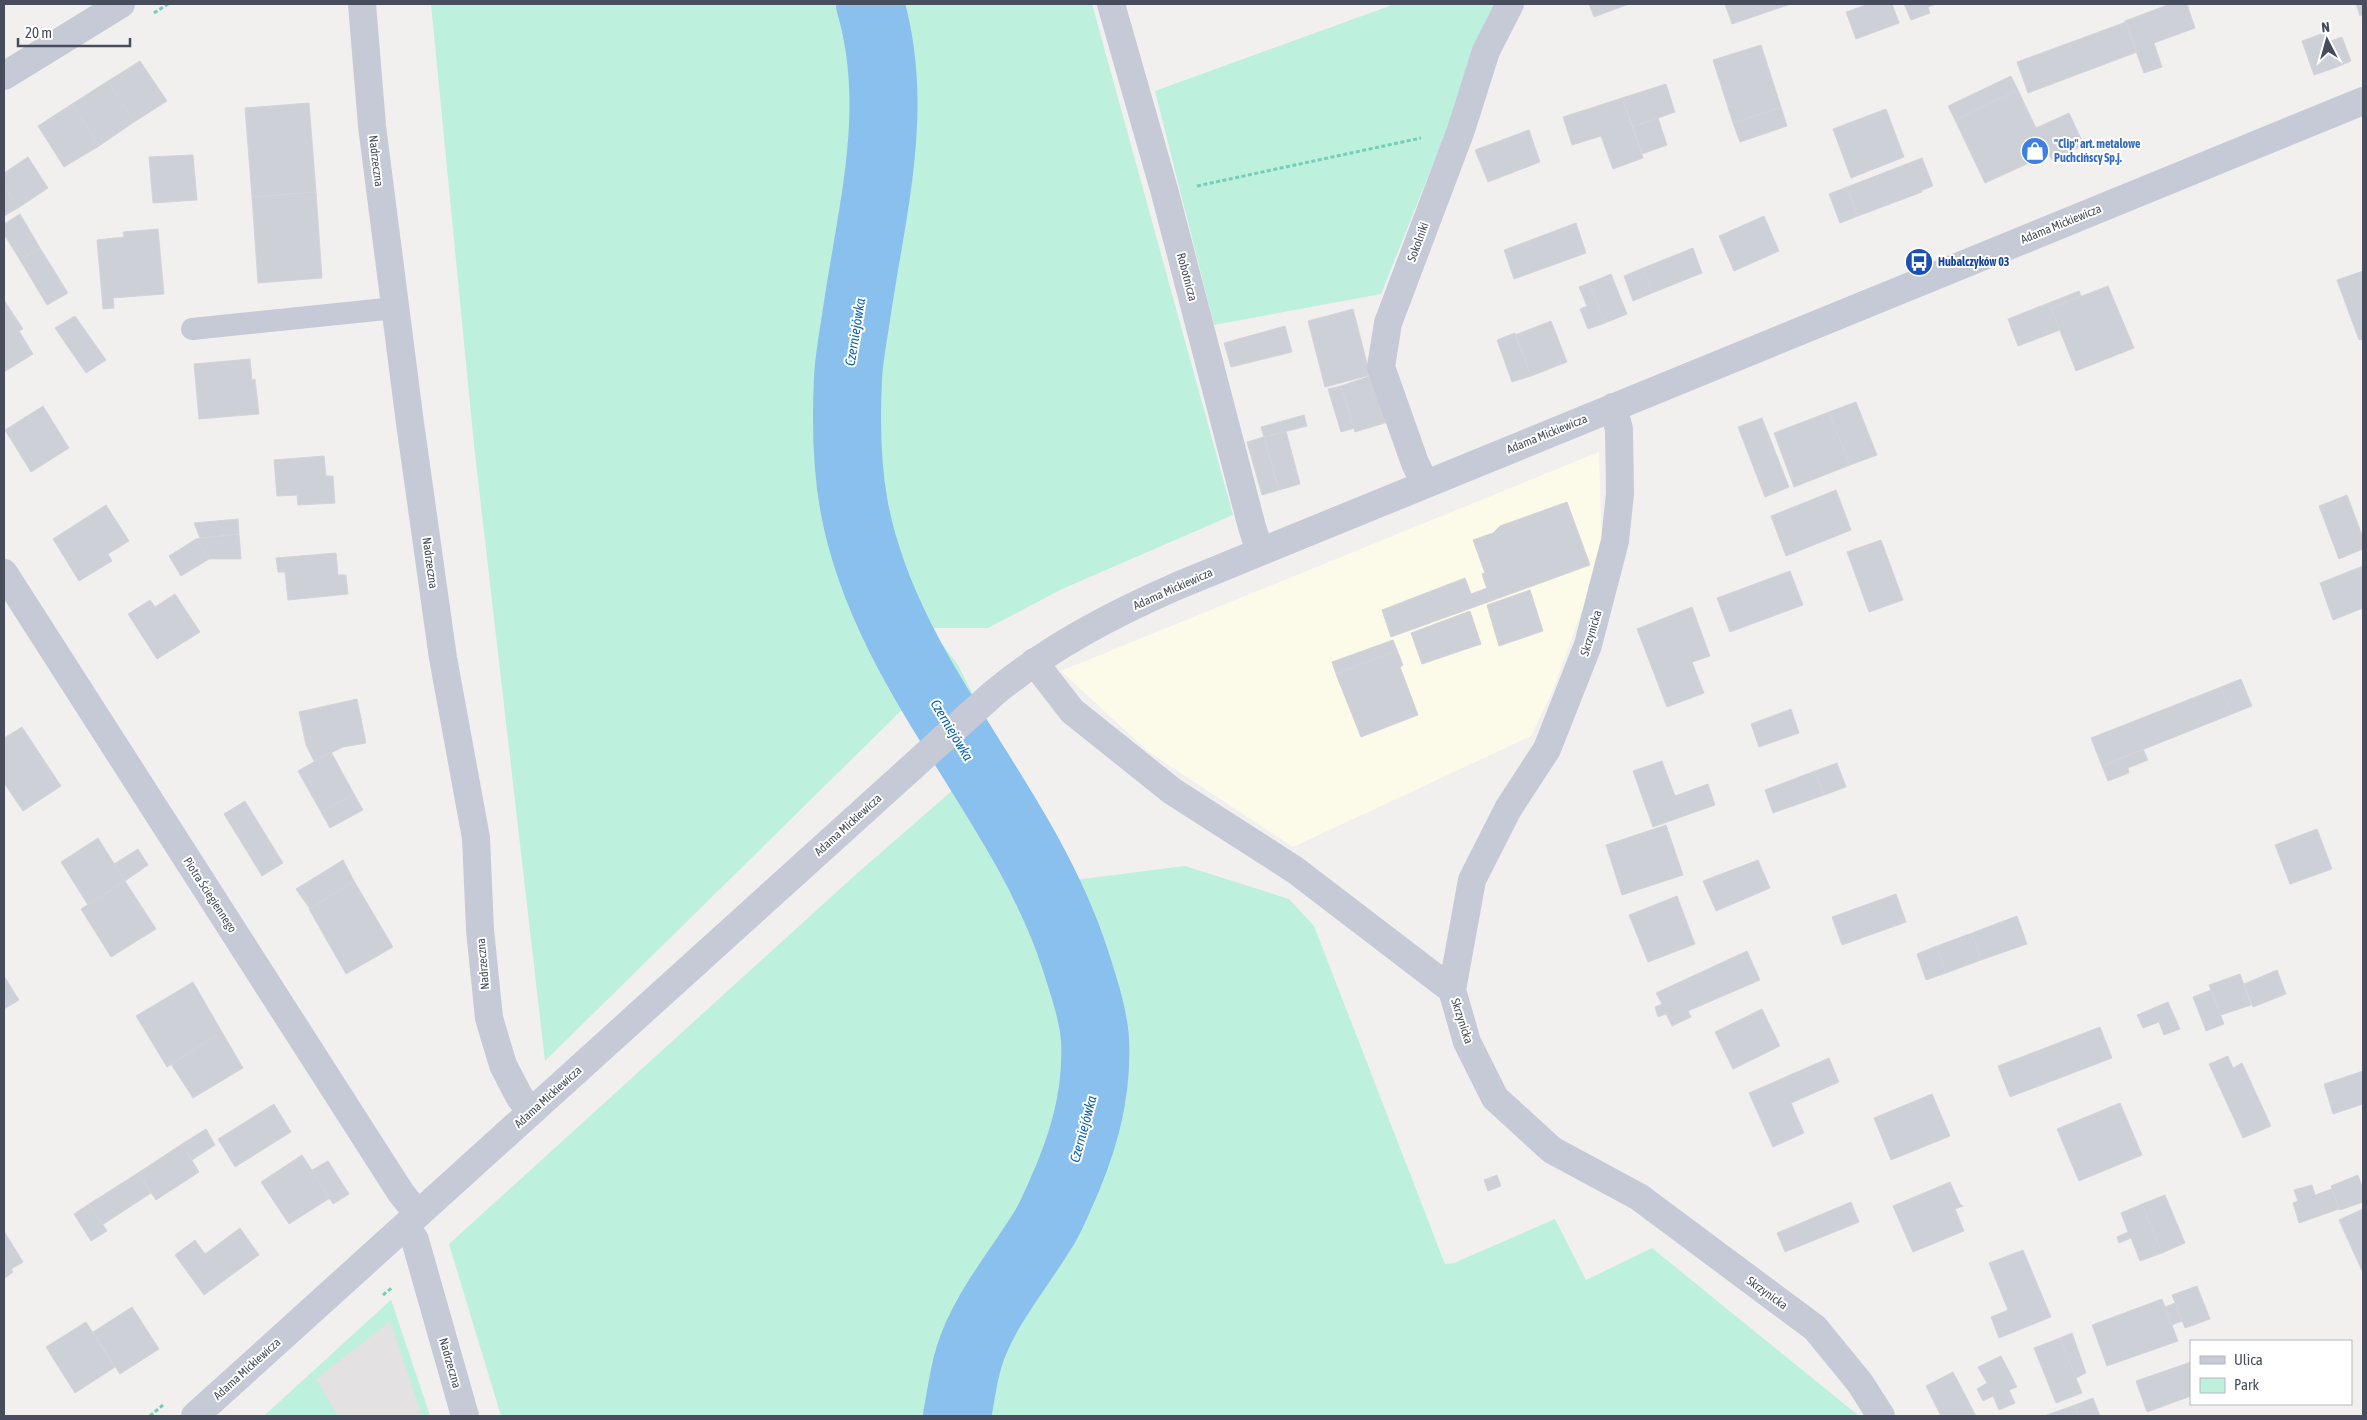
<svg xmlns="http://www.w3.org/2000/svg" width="2367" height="1420" viewBox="0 0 2367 1420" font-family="'Asap Condensed',sans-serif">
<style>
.commercial{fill:#fcfbe9}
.education{fill:#e3e1e1}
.green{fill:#bdf0dd}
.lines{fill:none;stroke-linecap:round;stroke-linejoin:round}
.river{stroke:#89c0ed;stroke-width:68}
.building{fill:#ced0d7;stroke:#d3d3db}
.path{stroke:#74ceb8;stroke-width:3;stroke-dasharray:4 2.5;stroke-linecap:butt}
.lane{stroke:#c6cad6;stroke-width:22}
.street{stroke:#c6cad6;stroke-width:28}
.labels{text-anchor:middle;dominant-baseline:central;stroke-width:4;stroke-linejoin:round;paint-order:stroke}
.shop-label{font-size:12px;font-weight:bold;fill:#366cbe;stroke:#fff;text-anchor:start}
.street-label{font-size:12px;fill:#474d5d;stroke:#fff}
.transit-label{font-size:12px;font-weight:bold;fill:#164399;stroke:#fff;text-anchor:start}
.water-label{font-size:14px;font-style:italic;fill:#0a62ad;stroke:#fff}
</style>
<rect width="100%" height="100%" fill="#f2f0ef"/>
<path class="commercial" d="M1599 452 1602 555 1552 692 1531 736 1293 847 1149 752 1061 671Z"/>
<path class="education" d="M391 1300 430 1416H264Z"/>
<path class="green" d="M431 4H1092L1233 515 1062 589 988 628H930L958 665 995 738 1075 880 1185 866 1289 899 1314 926 1445 1264 1454 1263 1555 1219 1586 1280 1652 1248 1859 1416H501L449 1244 853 877 962 782 907 705 545 1061 474 445Z
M1395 4H1497L1381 294 1214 325 1155 91Z
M391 1300 430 1416H422L390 1321 316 1379 338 1416H264Z"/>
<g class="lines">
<path class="river" d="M870 4C901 109 871 212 856 318 853 337 849 358 848 378 846 418 847 467 854 506 885 675 1023 798 1075 959 1083 984 1093 1013 1095 1039 1098 1097 1082 1148 1058 1200 1053 1211 1048 1223 1041 1233 1016 1273 983 1312 969 1357 963 1376 961 1397 957 1416"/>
</g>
<path class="building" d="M1589 4H1629L1594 17Z
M1725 4H1791L1732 24Z
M1869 4H1892L1899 23 1856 39 1846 12Z
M1904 4H1936L1928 7 1930 13 1911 20Z
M2170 4H2187L2195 28 2154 43 2162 67 2144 73 2125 21Z
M2356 4H2363V14L2360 16Z
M2126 22 2137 52 2028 93 2017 62Z
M2324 33 2337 67 2314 75 2302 41Z
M2342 37 2351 61 2337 67 2328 42Z
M1761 45 1781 107 1733 123 1713 60Z
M140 61 167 101 134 122 108 81Z
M2011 76 2018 90 1955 120 1948 106Z
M108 81 134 122 99 146 72 104Z
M1666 84 1675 112 1633 127 1622 98Z
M2018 90 2036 128 2069 113 2084 145 2052 160 2049 154 1985 183 1955 120Z
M1622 98 1643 158 1613 169 1601 136 1572 145 1563 117Z
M309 103 316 192 252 197 245 108Z
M72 104 99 146 64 167 38 126Z
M1781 107 1787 126 1740 142 1733 123Z
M1886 109 1904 157 1851 178 1833 129Z
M1658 118 1667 145 1642 154 1633 127Z
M1529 130 1540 162 1488 182 1475 150Z
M193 155 197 200 153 203 149 157Z
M28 157 48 188 18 208 4 185V173Z
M1922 158 1933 186 1922 190V192L1858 216 1847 187Z
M4 185 18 208 4 216Z
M1847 187 1858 216 1840 223 1829 194Z
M316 192 322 278 258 283 252 197Z
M20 214 40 248 20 260 4 234V224Z
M1764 216 1779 251 1734 271 1719 236Z
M1576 223 1586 253 1514 279 1504 250Z
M158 229 164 294 113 298 114 308 103 309 97 240 124 237 123 232Z
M40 248 68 293 47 305 20 260Z
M1693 248 1702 273 1652 293 1643 268Z
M1643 268 1652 293 1633 301 1624 276Z
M2363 271V339L2359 340 2337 280Z
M1611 274 1627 314 1605 323 1589 283Z
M1589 283 1605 323 1588 329 1580 309 1587 306 1579 287Z
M2108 286 2134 348 2076 371 2051 308Z
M2079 291 2081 296 2051 308 2060 330 2018 346 2008 319Z
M4 300 23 329 19 331 33 354 4 372Z
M1353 309 1370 375 1325 387 1308 321Z
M75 316 106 360 86 373 55 328Z
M1551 321 1567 362 1531 376 1515 335Z
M1285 326 1292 352 1231 367 1224 343Z
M1515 333 1531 376 1512 382 1497 340Z
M250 359 252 380 255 379 259 414 199 419 194 364Z
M1373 375 1388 422 1355 432 1341 386Z
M1341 386 1354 428 1341 432 1328 389Z
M1856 402 1877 455 1850 465 1829 412Z
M43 406 69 448 31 472 5 430Z
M1829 412 1850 465 1794 487 1774 433Z
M1304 415 1307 426 1264 437 1261 427Z
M1762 418 1789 487 1765 497 1738 427Z
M1286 431 1300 484 1279 490 1264 437Z
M1264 437 1279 490 1262 495 1247 442Z
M324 456 326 476H333L335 503 298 505 297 495 277 496 274 460Z
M1836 490 1851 530 1786 556 1771 516Z
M2347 495 2363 538V549L2339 559 2319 506Z
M1567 502 1590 565 1491 601 1482 574 1485 573 1473 540 1493 533 1500 526Z
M106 505 129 541 108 554 112 561 79 581 53 539Z
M238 519 239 534 200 538 194 523Z
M239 534 241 559H209L196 539Z
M196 539 209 559 181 576 169 556Z
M1881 540 1903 600 1869 612 1847 552Z
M336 553 338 575H346L348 594 288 600 285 572H278L276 558Z
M2363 566V608L2333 620 2320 583Z
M1790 571 1803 605 1730 632 1717 598Z
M1465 578 1471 594 1487 588 1491 601 1391 637 1382 610Z
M1530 590 1543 631 1499 646 1487 605Z
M175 594 200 632 157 659 128 614 150 600 155 607Z
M1692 607 1710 656 1692 662 1704 693 1667 707 1637 629Z
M1470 611 1481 644 1422 664 1411 633Z
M1393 640 1397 650 1336 674 1332 662Z
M1397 650 1403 665 1400 667 1418 715 1361 737 1336 674Z
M2241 679 2252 706 2232 714 2221 687Z
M2221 687 2232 714 2102 766 2091 738Z
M357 699 366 743 343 747 314 761 306 745 299 712Z
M1791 709 1799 733 1759 747 1751 724Z
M22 727 61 786 23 811 4 783V738Z
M2143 749 2148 760 2128 768 2129 773 2108 781 2102 766Z
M331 752 354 794 321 812 298 771Z
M1662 761 1675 796 1708 784 1715 805 1653 827 1633 771Z
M1837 763 1846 787 1824 795 1815 771Z
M1815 771 1824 795 1773 813 1765 790Z
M354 794 363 810 330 828 321 812Z
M245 801 283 863 262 876 224 814Z
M1666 825 1683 875 1622 895 1606 845Z
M2317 829 2332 869 2290 884 2275 845Z
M98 838 125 881 88 905 61 862Z
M138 849 148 865 125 881 114 864Z
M343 860 354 881 310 909 296 889Z
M1758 860 1770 888 1716 911 1703 881Z
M125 881 156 929 111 957 81 909Z
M354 881 393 947 346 974 309 909Z
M1896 894 1906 922 1842 945 1832 917Z
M1677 896 1695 944 1648 962 1629 915Z
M2017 916 2027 944 1981 960 1972 933Z
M1972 933 1981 960 1946 973 1937 946Z
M1937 946 1946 973 1926 980 1917 954Z
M1747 951 1760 980 1688 1011 1691 1017 1672 1026 1666 1014 1658 1017 1655 1007 1662 1004 1656 993Z
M2277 970 2286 994 2253 1007 2244 984Z
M2240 974 2251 1005 2221 1015 2209 985Z
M4 976 19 1000 4 1009Z
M193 982 222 1032 167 1067 136 1016Z
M2211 990 2224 1024 2206 1031 2193 997Z
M2168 1002 2180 1029 2164 1035 2159 1022 2143 1028 2137 1015Z
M1762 1009 1780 1046 1733 1069 1715 1032Z
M2100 1027 2112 1058 2010 1097 1998 1066Z
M222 1032 243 1068 193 1098 171 1064Z
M2228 1056 2233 1068 2242 1063 2271 1126 2243 1138 2209 1064Z
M1829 1058 1839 1082 1791 1103 1804 1133 1773 1147 1749 1093Z
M2363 1071V1104L2333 1114 2324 1084Z
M1932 1094 1950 1136 1891 1160 1874 1118Z
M2120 1103 2142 1155 2079 1181 2057 1129Z
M274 1104 291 1132 235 1167 218 1139Z
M206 1129 215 1145 192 1160 182 1144Z
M182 1144 199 1172 156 1200 138 1173Z
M302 1155 330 1198 289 1224 261 1182Z
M328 1161 349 1194 333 1204 312 1170Z
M138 1173 151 1193 102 1225 89 1204Z
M1497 1175 1501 1186 1488 1191 1484 1180Z
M2358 1175 2363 1189V1202L2340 1210 2331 1186Z
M1950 1182 1960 1204 1963 1206 1955 1209 1964 1231 1913 1252 1893 1206Z
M2312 1185 2315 1195 2332 1189 2339 1209 2299 1223 2293 1203 2298 1201 2294 1190Z
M2165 1195 2185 1243 2162 1253 2142 1204Z
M1851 1202 1859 1222 1785 1252 1777 1233Z
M89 1204 107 1231 91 1241 74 1214Z
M2142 1204 2162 1253 2140 1261 2131 1238 2119 1243 2117 1237 2128 1232 2121 1213Z
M2363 1209V1246L2353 1251 2339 1220Z
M240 1228 259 1255 204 1295 175 1255 195 1240 205 1254Z
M4 1231 23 1262 11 1269 13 1272 5 1278Z
M2363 1246V1273L2353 1251Z
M2023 1250 2051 1317 1999 1338 1991 1317 2008 1310 1989 1263Z
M2197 1286 2210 1319 2185 1328 2172 1295Z
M2162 1299 2178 1341 2107 1366 2092 1325Z
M2175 1303 2182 1321 2172 1325 2165 1307Z
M132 1307 159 1349 120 1374 93 1332Z
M86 1322 115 1367 75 1393 46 1347Z
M2072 1333 2086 1373 2076 1378 2060 1338Z
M2060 1338 2082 1393 2056 1403 2034 1348Z
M2001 1356 2017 1387 2009 1390 2015 1403 1999 1410 1993 1396 1983 1401 1977 1389 1987 1383 1978 1367Z
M2191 1362V1396L2147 1412 2136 1381Z
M1953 1372 1976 1416H1941L1926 1386Z
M2093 1398 2100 1416H2079L2075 1405Z
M2075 1405 2079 1416H2044Z"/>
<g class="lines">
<path class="path" d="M154 13 168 4
M1197 186 1421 138
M383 1295 393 1287
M150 1416 163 1405"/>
<path class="lane" d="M192 329 395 308"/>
<path class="street" d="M362 4 372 126 410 423 443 658 476 838 480 930 489 1018 503 1065 519 1096 531 1112
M1111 4 1165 193 1252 527 1260 552
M4 76 121 4
M1613 407 1619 429 1620 494 1615 541 1588 645 1547 749 1508 809 1472 880 1452 990 1467 1042 1495 1098 1552 1150 1639 1197 1815 1328 1860 1383 1881 1416
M1425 483 1415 463 1381 367 1388 323 1461 130 1486 51 1510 4
M4 573 401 1193 418 1214
M1034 662 1072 711 1172 791 1295 870 1452 990
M406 1226 415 1240 465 1416
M195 1416 994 693C1050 647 1111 615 1177 586L2363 101"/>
</g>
<defs>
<symbol id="shop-disc" viewBox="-11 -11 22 22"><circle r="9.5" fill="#3f7fe0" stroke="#fff"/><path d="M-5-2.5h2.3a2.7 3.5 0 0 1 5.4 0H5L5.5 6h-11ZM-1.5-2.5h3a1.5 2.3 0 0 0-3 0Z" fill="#fff"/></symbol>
<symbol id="bus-disc" viewBox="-11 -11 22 22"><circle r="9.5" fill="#1a4fb4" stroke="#fff"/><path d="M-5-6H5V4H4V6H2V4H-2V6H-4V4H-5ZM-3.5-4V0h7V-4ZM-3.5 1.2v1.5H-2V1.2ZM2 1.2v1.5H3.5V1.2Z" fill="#fff"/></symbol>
</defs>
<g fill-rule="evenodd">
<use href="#shop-disc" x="2019" y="135" width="32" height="32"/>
<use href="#bus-disc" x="1903" y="246" width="32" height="32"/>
</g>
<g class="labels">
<g class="shop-label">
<text x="2054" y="144">"Clip" art. metalowe<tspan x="2054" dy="14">Puchcińscy Sp.j.</tspan></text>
</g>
<g class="street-label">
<text transform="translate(376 161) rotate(83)">Nadrzeczna</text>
<text transform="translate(2061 224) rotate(-22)">Adama Mickiewicza</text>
<text transform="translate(1418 242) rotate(-70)">Sokolniki</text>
<text transform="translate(1187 277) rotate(75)">Robotnicza</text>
<text transform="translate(1547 434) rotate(-22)">Adama Mickiewicza</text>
<text transform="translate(430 563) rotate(82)">Nadrzeczna</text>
<text transform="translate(1173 589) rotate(-24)">Adama Mickiewicza</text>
<text transform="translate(1591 633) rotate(-73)">Skrzynicka</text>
<text transform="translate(848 825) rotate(-42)">Adama Mickiewicza</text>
<text transform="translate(210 895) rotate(57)">Piotra Ściegiennego</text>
<text transform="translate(483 964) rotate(-95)">Nadrzeczna</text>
<text transform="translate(1462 1021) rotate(72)">Skrzynicka</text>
<text transform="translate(548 1097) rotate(-42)">Adama Mickiewicza</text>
<text transform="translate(1767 1293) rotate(36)">Skrzynicka</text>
<text transform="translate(450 1363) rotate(74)">Nadrzeczna</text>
<text transform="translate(247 1369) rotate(-42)">Adama Mickiewicza</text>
</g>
<g class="transit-label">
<text x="1938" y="262">Hubalczyków 03</text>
</g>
<g class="water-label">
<text transform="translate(855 332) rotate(-81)">Czerniejówka</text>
<text transform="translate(952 730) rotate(59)">Czerniejówka</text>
<text transform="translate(1083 1129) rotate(-75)">Czerniejówka</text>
</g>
</g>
<rect width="2367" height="1420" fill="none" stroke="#474d5d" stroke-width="10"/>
<rect x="2190" y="1340" width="162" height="65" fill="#ffffff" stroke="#b5b8be"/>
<rect x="2200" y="1356" width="25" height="8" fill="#c6cad6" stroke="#b5b8be"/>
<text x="2234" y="1365" font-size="15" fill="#474d5d">Ulica</text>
<rect x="2200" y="1378" width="25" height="15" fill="#bdf0dd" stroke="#b5b8be"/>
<text x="2234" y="1390" font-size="15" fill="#474d5d">Park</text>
<g transform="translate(2327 40) rotate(354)" stroke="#ffffff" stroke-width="4" paint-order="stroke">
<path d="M0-4L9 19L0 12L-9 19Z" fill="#474d5d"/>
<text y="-8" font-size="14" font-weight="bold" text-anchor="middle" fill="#474d5d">N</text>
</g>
<path d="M18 38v8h112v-8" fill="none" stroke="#474d5d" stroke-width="2.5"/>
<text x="25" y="38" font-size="15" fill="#474d5d" stroke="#ffffff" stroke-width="4" paint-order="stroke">20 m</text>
</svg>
